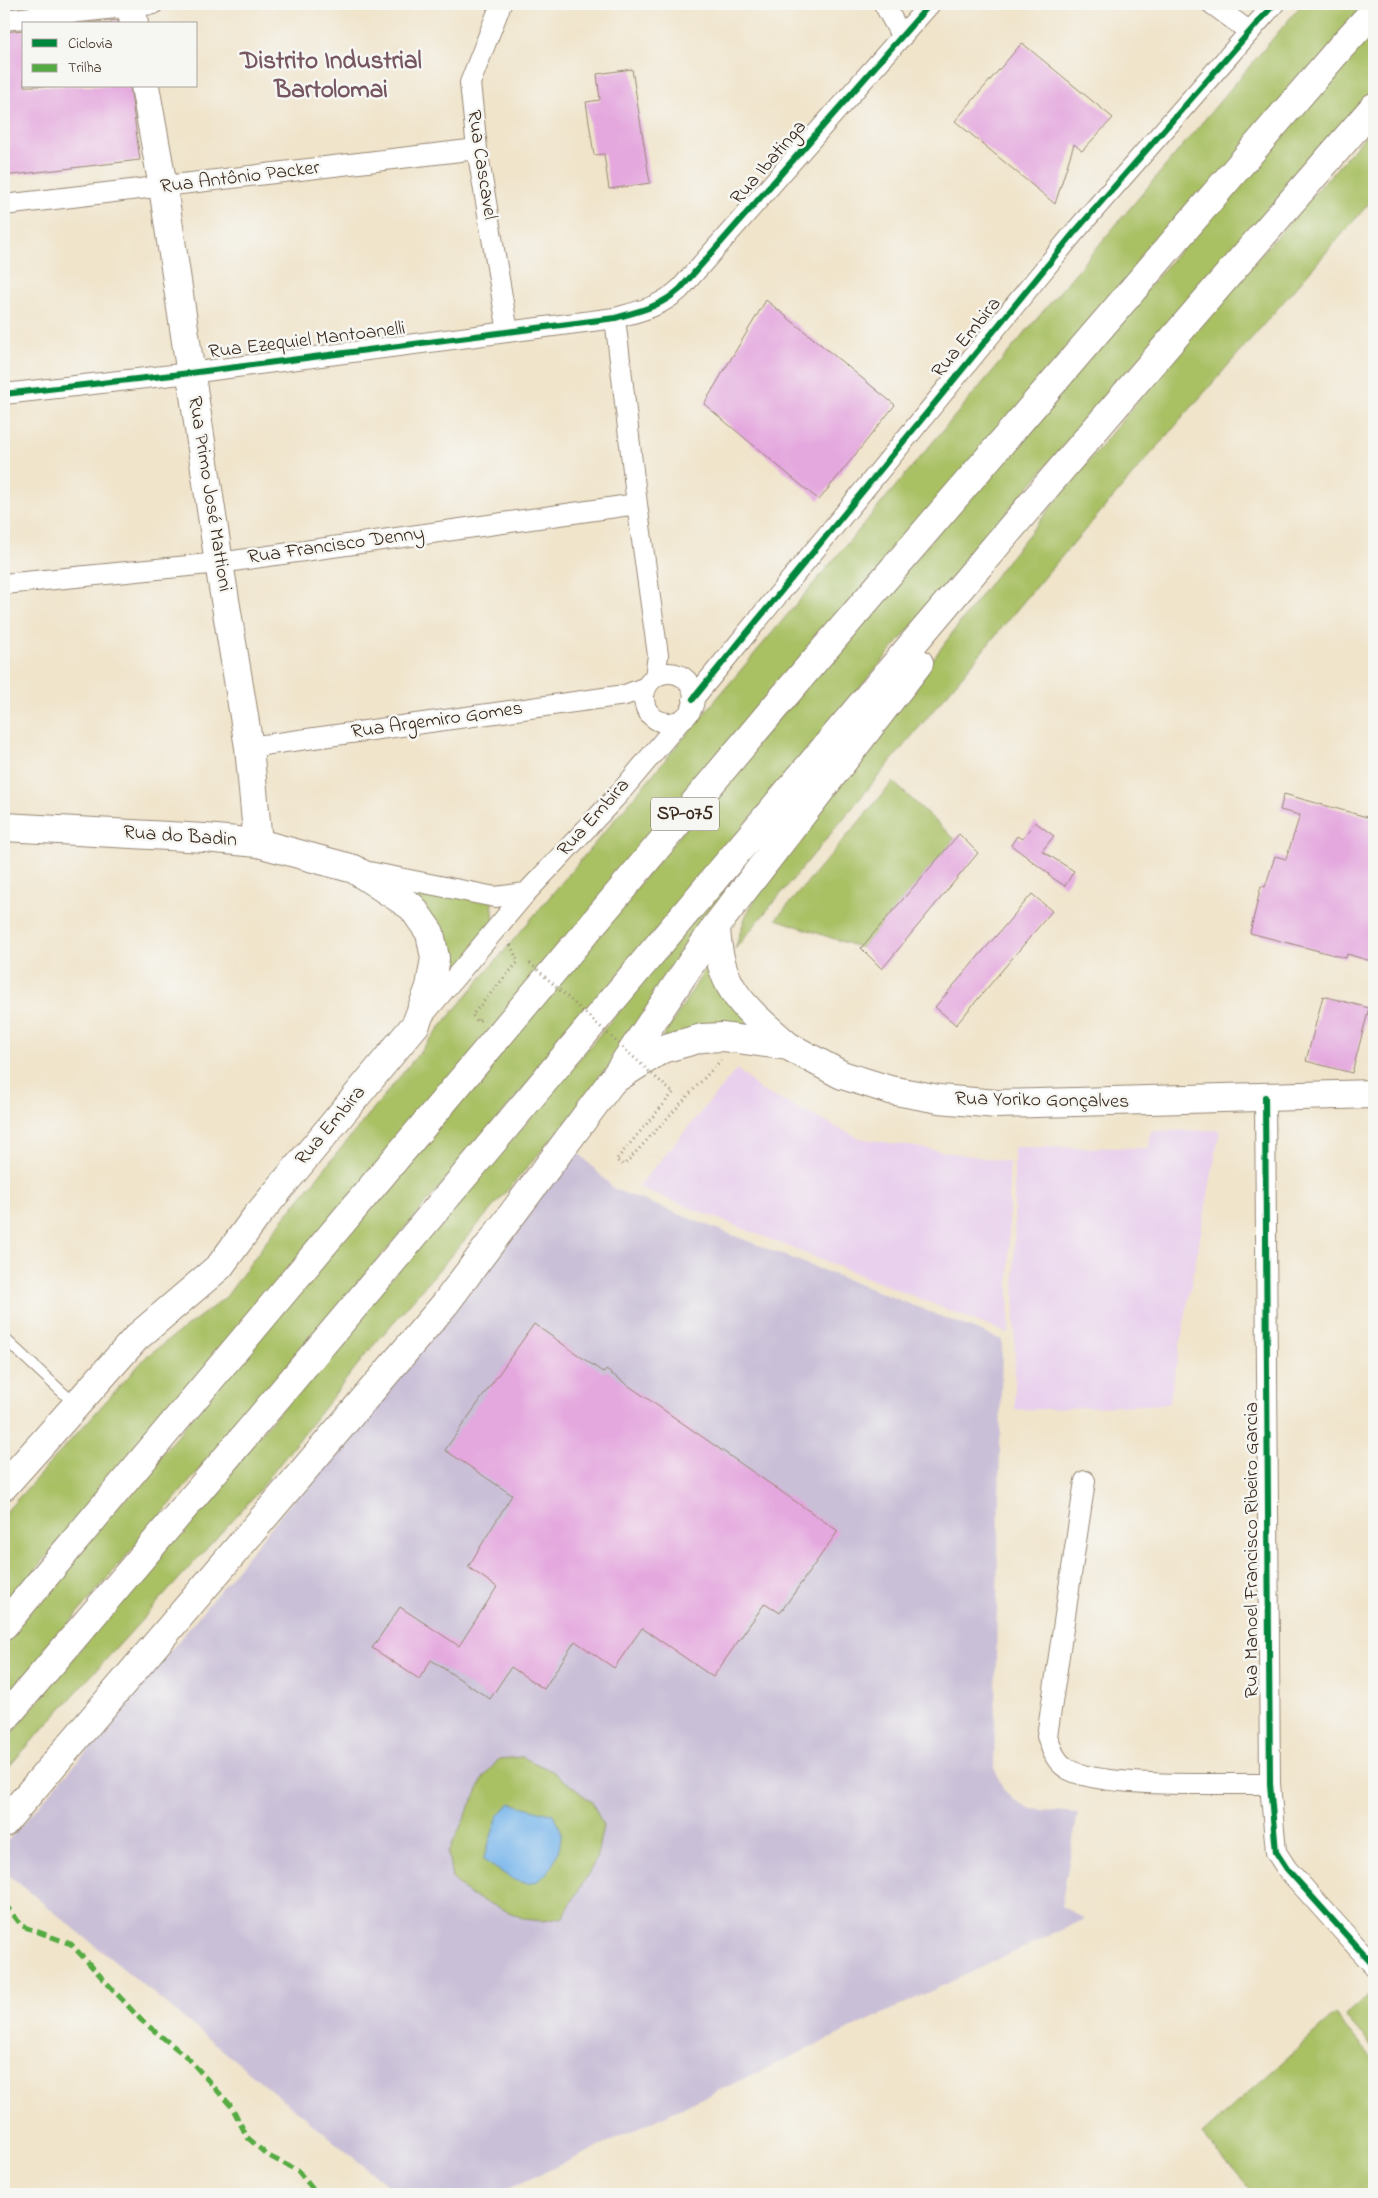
<svg xmlns="http://www.w3.org/2000/svg" width="1378" height="2198" viewBox="0 0 1378 2198" font-family="'Indie Flower',sans-serif">
<style>
.built{fill:#e9d1ed}
.industrial{fill:#c9bfd7}
.green{fill:#a9c064;stroke:#727541}
.water{fill:#7ab7ec;stroke:#5a7085}
.building{fill:#e4a7de}
.lines{fill:none;stroke-linecap:round;stroke-linejoin:round}
.lane-casing{stroke:#968774;stroke-width:12}
.street-casing{stroke:#968774;stroke-width:22}
.secondary-casing{stroke:#968774;stroke-width:30}
.highway-casing{stroke:#968774;stroke-width:30}
.path{stroke:#968774;stroke-width:3;stroke-dasharray:1 4;stroke-linecap:butt}
.lane{stroke:#fff;stroke-width:10}
.street{stroke:#fff;stroke-width:20}
.secondary{stroke:#fff;stroke-width:28}
.highway{stroke:#fff;stroke-width:28}
.path-bridge{stroke:#968774;stroke-width:3;stroke-dasharray:1 4;stroke-linecap:butt}
.quiet{stroke:#55ab43;stroke-width:5;stroke-dasharray:10 5;stroke-linecap:butt}
.cycleway-casing{stroke:#f6f6f2;stroke-width:9}
.cycleway{stroke:#00873e;stroke-width:6}
.labels{text-anchor:middle;dominant-baseline:central;stroke-width:5;stroke-linejoin:round;paint-order:stroke}
.shield{fill:#f6f6f2;stroke:#73675e;stroke-width:1}
.shield-label{font-size:19px;font-weight:bold;fill:#3b2a1e}
.street-label{font-size:20px;fill:#3b2a1e;stroke:#f6f6f2}
.district-label{font-size:25px;font-weight:bold;fill:#765661;stroke:#f6f6f2}
</style>
<rect width="100%" height="100%" fill="#f6f6f2"/>
<filter id="ink" filterUnits="userSpaceOnUse"><feTurbulence type="fractalNoise" baseFrequency=".02" numOctaves="2"/><feDisplacementMap in="SourceGraphic" scale="10" xChannelSelector="R" yChannelSelector="G"/><feConvolveMatrix kernelMatrix="1 2 1 2 8 2 1 2 1" color-interpolation-filters="sRGB"/></filter>
<filter id="wash" filterUnits="userSpaceOnUse"><feTurbulence type="fractalNoise" baseFrequency=".0096" numOctaves="4" result="noise"/><feDisplacementMap in="SourceGraphic" scale="20" xChannelSelector="R" yChannelSelector="G"/><feGaussianBlur stdDeviation="1.12" result="paint"/><feColorMatrix in="noise" values="0 0 0 0 0 0 0 0 0 0 0 0 0 0 0 0 0 1.4 0 .05"/><feComposite in="paint" operator="in"/></filter>
<g filter="url(#wash)">
<rect width="100%" height="100%" fill="#f0e4cb"/>
<path class="built" d="M737 1069 760 1090 859 1138 1009 1162V1334L638 1187Z
M1220 1130 1169 1404 1015 1410 1014 1147 1149 1148 1151 1131Z"/>
<path class="industrial" d="M577 1151 614 1189 1002 1340 994 1768 1004 1790 1016 1802 1031 1809 1078 1813 1061 1906 1085 1919 498 2194H398L4 1871V1845L115 1719Z"/>
<path class="green" d="M1302 4H1369L4 1607V1514L147 1356 226 1297 279 1224 451 1014Z
M1374 30V88L1079 427 478 1142 4 1700V1642L754 747 1250 169Z
M1374 126V201H1371L1044 577 735 949 746 915 769 877 1002 567 1219 302Z
M893 782 955 839 861 948 776 919Z
M380 879 492 900 494 921 435 1001 434 964Z
M727 880 732 885 593 1091 367 1353 256 1494 4 1772V1743L114 1608 448 1211 525 1125Z
M710 962 756 1028 662 1039Z
M522 1757 552 1771 592 1802 603 1826 596 1860 563 1917 543 1921 525 1919 468 1894 452 1878 448 1853 484 1777 499 1759Z
M1374 1990V2048L1345 2016Z
M1335 2015 1374 2060V2194H1254L1202 2134Z"/>
<path class="water" d="M510 1803 554 1815C556 1820 561 1828 561 1833 562 1851 546 1888 524 1883 510 1880 495 1867 483 1860L498 1816Z"/>
<g id="blocks">
<path class="building" d="M118 20V24H80Z
M24 30V86H130L140 160 4 176V32Z
M1022 43 1113 118 1082 151 1074 144 1055 204 955 121Z
M632 69 650 183 609 189 604 154 594 155 586 102 600 100 597 74Z
M766 300 895 405 819 500 704 404Z
M1284 794 1374 819V962L1347 954 1346 958 1250 933 1261 886 1265 887 1275 856 1286 859 1300 815 1280 810Z
M1035 822 1054 836 1042 851 1074 871 1065 886 1048 875 1049 874 1011 845 1017 836 1022 839Z
M959 834 978 853 882 969 861 948Z
M1032 894 1052 911 956 1025 935 1007Z
M1323 996 1369 1008 1352 1073 1306 1061Z
M534 1324 604 1373 606 1370 838 1531 780 1613 765 1603 713 1677 642 1628 614 1668 575 1641 544 1689 511 1667 490 1699 431 1660 419 1679 372 1648 400 1607 459 1646 497 1587 468 1567 512 1495 445 1450Z"/>
</g>
</g>
<g filter="url(#ink)">
<use href="#blocks" fill-opacity="0" stroke="#968774" stroke-width="1"/>
<g class="lines">
<defs>
<path id="lane" d="M4 1338 75 1404"/>
<path id="street" d="M501 4 470 83 477 149 508 332
M884 4 902 37
M1212 4 1250 32
M4 20 153 4
M4 205 477 149
M615 318 637 504 658 655 655 677
M4 394 190 373 615 318C640 311 660 307 680 289L930 4
M4 584 219 563 637 504
M644 698a25 25 0 1 1 50 0a25 25 0 1 1-50 0Z
M693 699 1073 234 1274 4
M249 747 625 695 646 687
M364 871 495 897 526 893
M426 1012 526 893 618 795 681 720
M1265 1097 1270 1784 1276 1852 1287 1869 1374 1966
M1085 1481 1047 1736C1052 1749 1054 1760 1066 1768 1096 1789 1228 1783 1270 1784"/>
<path id="secondary" d="M131 4 134 24
M145 86 163 187 219 563 249 747 258 843
M4 827 205 838 258 843 354 869 412 907 430 933 435 958 430 987 416 1024 256 1217 220 1266 136 1338 4 1486
M4 1823 445 1304 612 1081 662 1049 702 1038 723 1037 788 1046 842 1075 890 1090 939 1099 997 1104 1374 1094"/>
<path id="highway" d="M716 926C718 989 744 1007 788 1046
M612 1081 716 926 919 663
M4 1625 780 701 1341 47 1374 11
M4 1719C463 1184 909 638 1374 107"/>
</defs>
<use href="#lane" class="lane-casing"/>
<use href="#street" class="street-casing"/>
<use href="#secondary" class="secondary-casing"/>
<use href="#highway" class="highway-casing"/>
<path class="path" d="M480 1020 478 1022 472 1015 518 962 509 941
M673 1093 616 1160 624 1165 721 1060"/>
<use href="#lane" class="lane"/>
<use href="#street" class="street"/>
<use href="#secondary" class="secondary"/>
<use href="#highway" class="highway"/>
<path class="path-bridge" d="M530 963 673 1093"/>
<path class="quiet" d="M4 1903 22 1926 71 1944 141 2020 188 2058 232 2107 247 2137 267 2155 298 2171 317 2194"/>
<defs>
<path id="cycleway" d="M4 394 190 373 615 318C640 311 660 307 680 289L930 4
M693 699 1073 234 1274 4
M1265 1097 1270 1784 1276 1852 1287 1869 1374 1966"/>
</defs>
<use href="#cycleway" class="cycleway-casing"/>
<use href="#cycleway" class="cycleway"/>
</g>
</g>
<g class="labels">
<rect class="shield" x="651" y="797.5" width="68" height="33" rx="4"/>
<g class="shield-label">
<text x="685" y="814">SP-075</text>
</g>
<g class="street-label">
<text transform="translate(769 163) rotate(-49)">Rua Ibatinga</text>
<text transform="translate(481 165) rotate(81)">Rua Cascavel</text>
<text transform="translate(240 178) rotate(-7)">Rua Antônio Packer</text>
<text transform="translate(967 338) rotate(-51)">Rua Embira</text>
<text transform="translate(307 341) rotate(-7)">Rua Ezequiel Mantoanelli</text>
<text transform="translate(209 494) rotate(81)">Rua Primo José Mattioni</text>
<text transform="translate(336 546) rotate(-8)">Rua Francisco Denny</text>
<text transform="translate(437 721) rotate(-8)">Rua Argemiro Gomes</text>
<text transform="translate(594 818) rotate(-48)">Rua Embira</text>
<text transform="translate(180 837) rotate(4)">Rua do Badin</text>
<text transform="translate(1042 1101) rotate(1)">Rua Yoriko Gonçalves</text>
<text transform="translate(331 1126) rotate(-50)">Rua Embira</text>
<text transform="translate(1252 1550) rotate(-90)">Rua Manoel Francisco Ribeiro Garcia</text>
</g>
<g class="district-label">
<text x="331" y="62">Distrito Industrial<tspan x="331" dy="29">Bartolomai</tspan></text>
</g>
</g>
<rect width="1378" height="2198" fill="none" stroke="#f6f6f2" stroke-width="20"/>
<rect x="22" y="22" width="175" height="65" fill="#f6f6f2" stroke="#aba49d"/>
<rect x="32" y="39" width="25" height="8" fill="#00873e" stroke="#aba49d"/>
<text x="68" y="48" font-size="15" fill="#3b2a1e">Ciclovia</text>
<rect x="32" y="64" width="25" height="8" fill="#55ab43" stroke="#aba49d"/>
<text x="68" y="72" font-size="15" fill="#3b2a1e">Trilha</text>
</svg>
